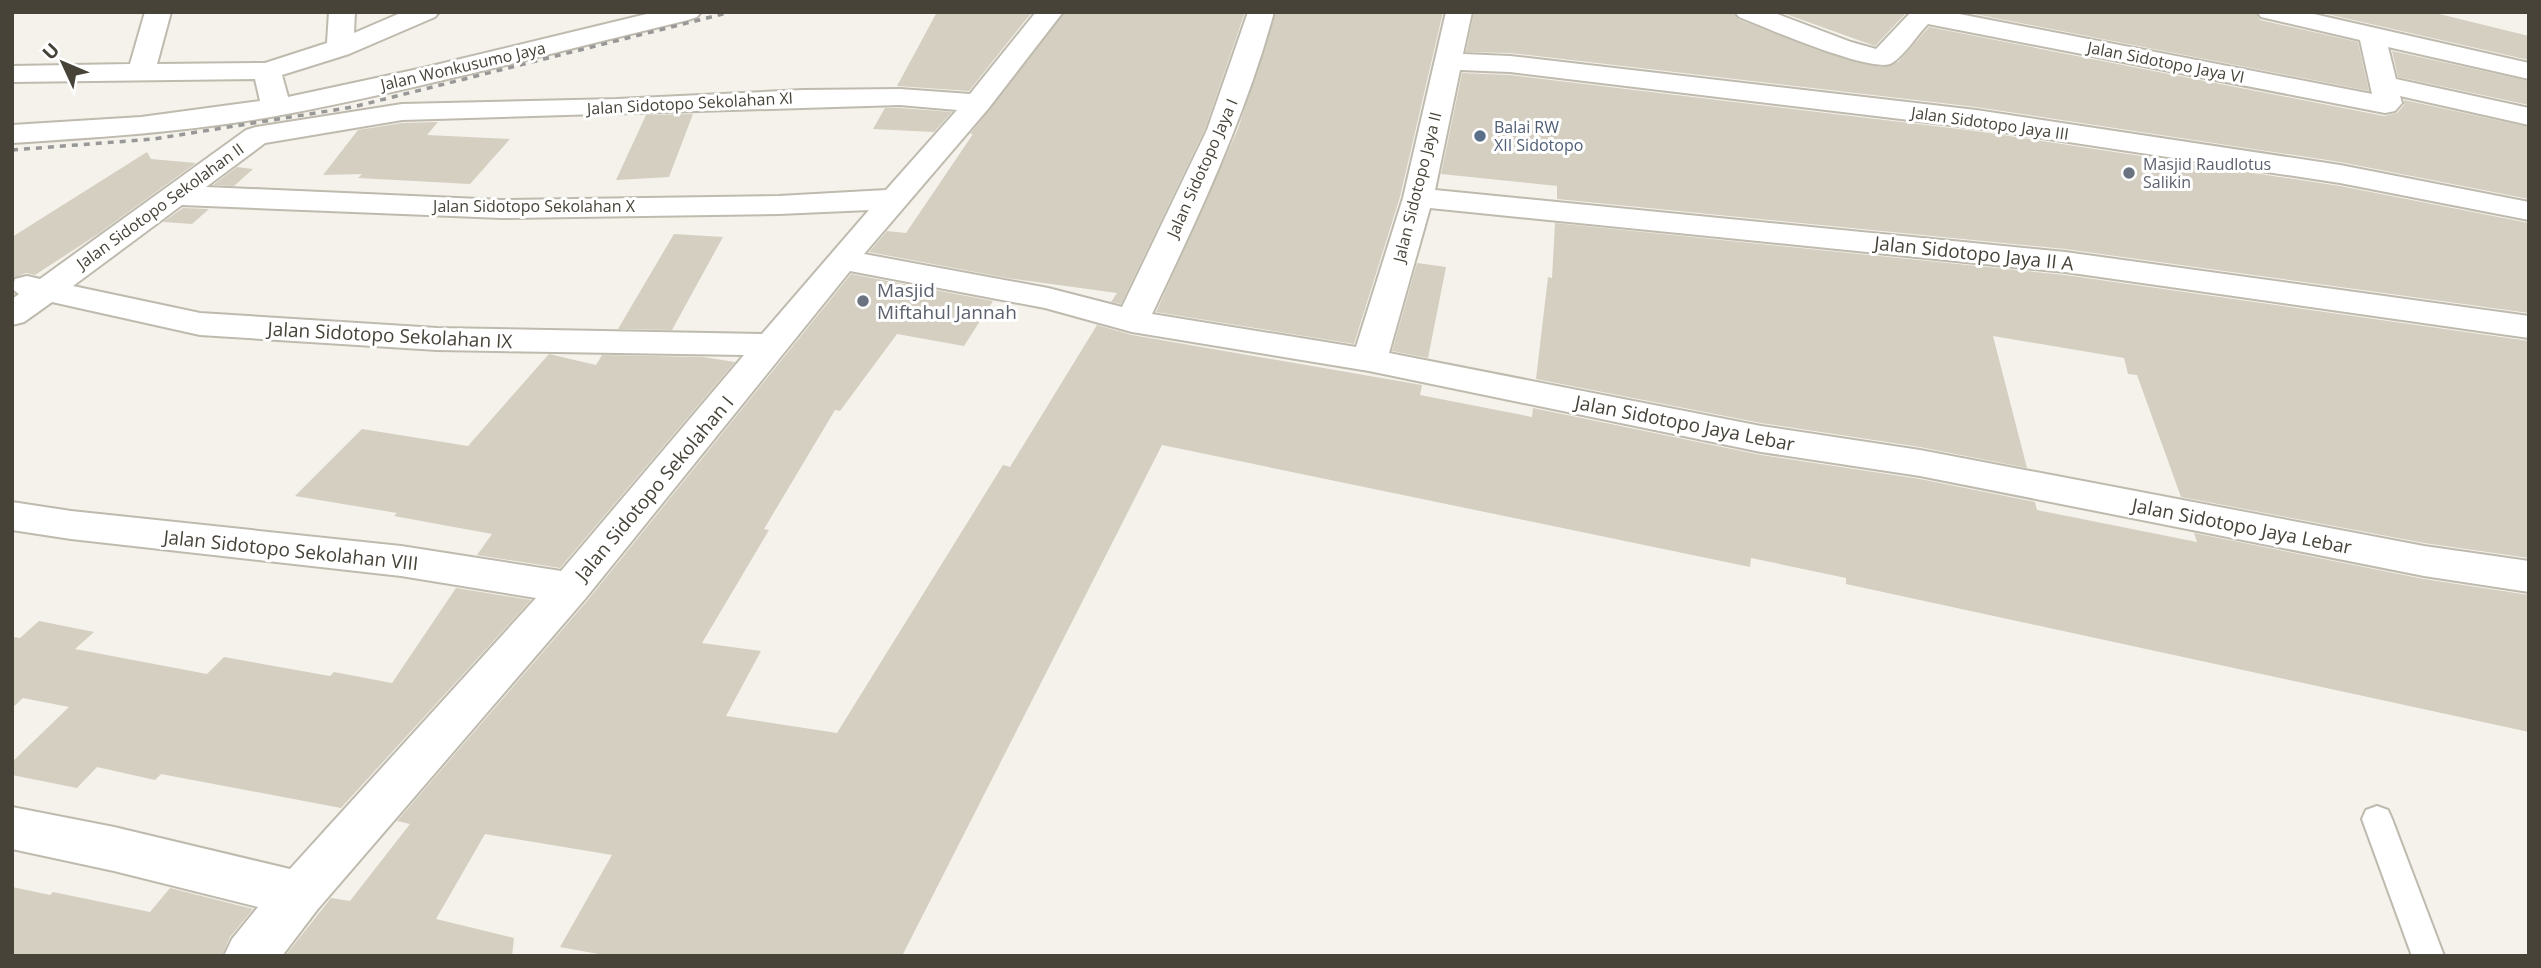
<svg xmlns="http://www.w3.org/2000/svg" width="2541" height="968" viewBox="0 0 2541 968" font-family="'Open Sans',sans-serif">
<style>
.building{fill:#d4cfc1}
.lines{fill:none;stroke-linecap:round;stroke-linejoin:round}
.service-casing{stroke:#bfbaae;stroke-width:4}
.minor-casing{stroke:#bfbaae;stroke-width:4}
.service{fill:#fff;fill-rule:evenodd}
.minor{fill:#fff;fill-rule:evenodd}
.rail{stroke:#989898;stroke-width:3.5;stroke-dasharray:6 6;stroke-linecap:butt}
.service-dot{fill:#5c6f8a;stroke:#fff;stroke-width:2.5}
.worship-dot{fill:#6b7280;stroke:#fff;stroke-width:2.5}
.labels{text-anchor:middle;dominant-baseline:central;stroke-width:6;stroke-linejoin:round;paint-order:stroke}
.far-street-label{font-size:16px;fill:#474339;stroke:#fff}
.far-service-label{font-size:16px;fill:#4e5e75;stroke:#fff;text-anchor:start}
.far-worship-label{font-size:16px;fill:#5b616d;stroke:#fff;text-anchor:start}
.street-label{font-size:19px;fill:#474339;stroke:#fff}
.worship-label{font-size:19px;fill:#5b616d;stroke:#fff;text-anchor:start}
</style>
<rect width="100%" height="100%" fill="#f4f2eb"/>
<path class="building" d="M937 12H1032L969 91 897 86Z
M1065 12H1245L1205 129 1121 304 1111 302 1117 293 1007 278 869 252 887 231 906 233 973 134H970Z
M1276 12H1443L1400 197 1354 344 1156 312 1238 129Z
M1474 12H1733L1738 19 1817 50 1881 67 1898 62 1929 27 2384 116 2397 113 2404 105V100L2529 127V199L2340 162 1976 107 1510 53 1466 52Z
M1780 12H1907L1875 46Z
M1964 12H2255L2260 20 2358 42 2369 91Z
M2318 12H2431L2529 36V60Z
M2392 51 2529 81V105L2398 77Z
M1462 73 1510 75 1976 131 2340 186 2529 223V313L2065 249 1557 199V186L1441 174Z
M885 108H900L952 112 934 132 873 129Z
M693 114 669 177 616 180 646 115Z
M438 122 427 135 510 139 470 184 358 178 362 174 323 175 358 130 402 123Z
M147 152 151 159 196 163 98 234 35 275 26 273 12 279V237Z
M237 167 253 169 234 186 213 185Z
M183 208 209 209 192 224 163 222Z
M1555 223 2065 275 2529 341V558L2424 543 2181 497 2137 375 2128 374 2124 358 1993 336 2027 468 1920 447 1761 423 1536 379 1548 277 1552 278Z
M674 234 723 237 672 330 618 329Z
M1417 263 1446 267 1428 358 1392 351Z
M851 274 993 301 964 346 897 334 840 411 835 410 764 529 769 530 702 643 761 651 726 716 837 733 1003 465 1010 467 1097 325 1132 335 1422 385 1420 395 1532 417 1533 408 1761 455 1920 479 2035 502 2037 510 2197 542 2194 533 2424 579 2529 595V732L1846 584V578L1751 558 1750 567 1162 445 902 956H609L560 947 612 855 485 834 436 919 514 938 512 956H285L331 898 350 901 410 824 397 821 587 601Z
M549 354 596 365 602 355 703 357 735 362 560 568 477 555 492 534 394 516 397 513 295 496 362 429 468 446Z
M456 588 531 600 341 808 161 774 155 780 97 767 77 788 12 775V762L69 707 23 698 12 708V637L20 638 39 621 94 632 75 649 207 674 224 657 330 676 334 672 392 683Z
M12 887 50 895 53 892 150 912 170 888 253 909 230 937 222 956H12Z"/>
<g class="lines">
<defs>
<path id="service" d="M2377 806 2388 810 2392 819 2444 956H2412L2362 819 2366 810Z"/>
<path id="minor" d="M145 12H171L157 64 265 63 327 43 329 12H355L354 33 403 12H439L435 17 349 54 282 75 288 97 423 68 655 12H701L697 17 688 20C551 53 414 90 276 116 189 132 100 137 12 143V125L141 117 260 101 255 79 12 82V66L130 64Z
M1036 12H1063L988 109 864 254 1048 288 1122 307 1207 130 1248 12H1274C1245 118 1199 215 1152 314L1356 347 1403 198 1446 12H1472L1463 54 1510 56 1976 110 2340 165 2529 202V220L2340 183 1976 128 1510 72 1460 70 1435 190 2065 252 2529 316V338L2065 272 1430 208 1389 353 1761 426 1920 450 2424 546 2529 561V592L2424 576 1920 476 1761 452 1369 371 1132 332 1045 308 850 271 585 599 317 910 282 956H224L232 939 258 907 114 871 12 849V807L114 827 290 869 536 598 401 576 71 539 12 530V502L71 511 401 546 561 571 744 355 437 350 200 335 52 302 24 322 12 325V299L19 294 12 289 15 279 27 276 40 279 246 130 256 127 402 104 617 99 803 90 900 89 970 94ZM900 105 957 110 886 190 779 196 502 200 206 187 265 143 402 120ZM182 205 502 218 779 214 869 210 762 334 437 328 200 313 73 286Z
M1735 12H1772L1851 42 1876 49 1911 12H1949L2372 94 2360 40 2261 17 2257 12H2305L2529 63V79L2388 47 2396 79 2529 108V125L2400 96 2402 103 2395 111 2385 113 1928 24C1917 35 1905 55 1892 63 1874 75 1762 26 1739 17Z"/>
</defs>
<use href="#service" class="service-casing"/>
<use href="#minor" class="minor-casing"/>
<use href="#service" class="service"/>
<use href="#minor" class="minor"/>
<path class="rail" d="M12 150 154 139 353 107 731 12"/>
</g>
<circle class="service-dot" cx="1480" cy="136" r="7"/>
<g class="worship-dot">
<circle cx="2129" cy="173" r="7"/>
<circle cx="863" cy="301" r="7"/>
</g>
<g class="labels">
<g class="far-street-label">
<text transform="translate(2166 62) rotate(11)">Jalan Sidotopo Jaya VI</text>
<text transform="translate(463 66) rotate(-13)">Jalan Wonkusumo Jaya</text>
<text transform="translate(690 103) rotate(-3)">Jalan Sidotopo Sekolahan XI</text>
<text transform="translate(1990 123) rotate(8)">Jalan Sidotopo Jaya III</text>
<text transform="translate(1202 168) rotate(-66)">Jalan Sidotopo Jaya I</text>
<text transform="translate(1417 187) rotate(-76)">Jalan Sidotopo Jaya II</text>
<text transform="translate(160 206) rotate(-36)">Jalan Sidotopo Sekolahan II</text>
<text x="534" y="206">Jalan Sidotopo Sekolahan X</text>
</g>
<g class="far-service-label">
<text x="1494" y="127">Balai RW<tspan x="1494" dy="18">XII Sidotopo</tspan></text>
</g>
<g class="far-worship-label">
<text x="2143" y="164">Masjid Raudlotus<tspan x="2143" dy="18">Salikin</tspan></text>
</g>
<g class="street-label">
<text transform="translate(1974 253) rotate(6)">Jalan Sidotopo Jaya II A</text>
<text transform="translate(390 335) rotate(3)">Jalan Sidotopo Sekolahan IX</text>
<text transform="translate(1685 423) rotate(11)">Jalan Sidotopo Jaya Lebar</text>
<text transform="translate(654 488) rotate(-50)">Jalan Sidotopo Sekolahan I</text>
<text transform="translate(2242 526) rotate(11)">Jalan Sidotopo Jaya Lebar</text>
<text transform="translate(291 550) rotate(6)">Jalan Sidotopo Sekolahan VIII</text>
</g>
<g class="worship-label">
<text x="877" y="290">Masjid<tspan x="877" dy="22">Miftahul Jannah</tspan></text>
</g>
</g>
<rect width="2541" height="968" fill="none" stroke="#474339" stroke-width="28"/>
<g transform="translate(63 63) rotate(314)" stroke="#ffffff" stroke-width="5" paint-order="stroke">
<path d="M0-5L12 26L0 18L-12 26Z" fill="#474339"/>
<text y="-10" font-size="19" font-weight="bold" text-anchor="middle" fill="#474339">U</text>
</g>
</svg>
